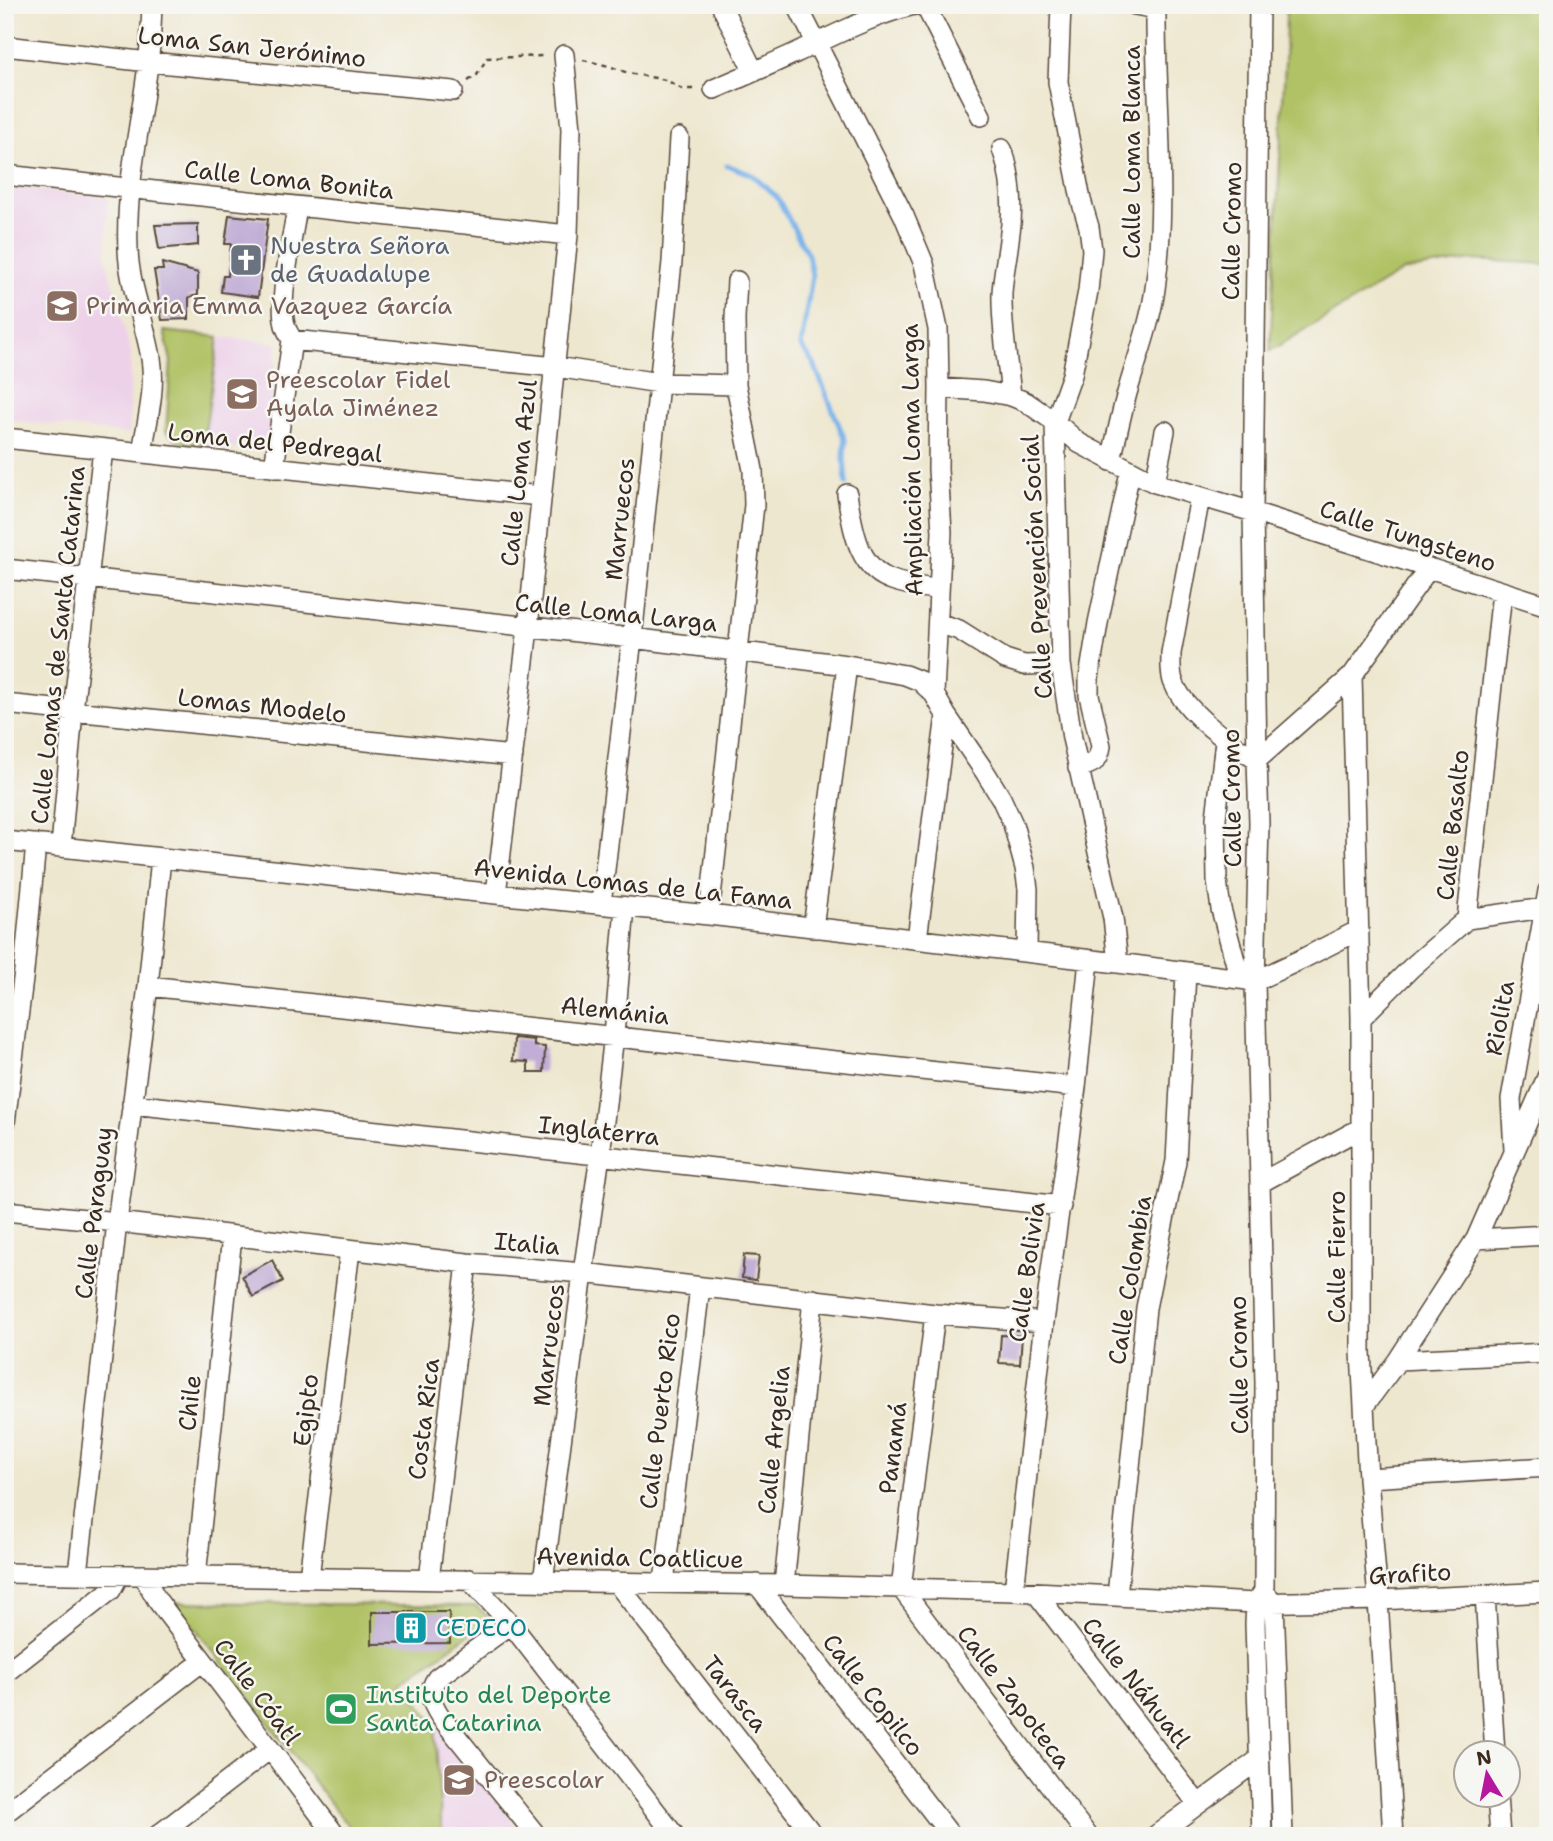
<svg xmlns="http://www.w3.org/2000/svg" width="1553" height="1841" viewBox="0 0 1553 1841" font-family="'Shantell Sans',sans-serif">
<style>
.built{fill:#edd1e9}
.green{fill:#b1c266;stroke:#767642;stroke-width:2}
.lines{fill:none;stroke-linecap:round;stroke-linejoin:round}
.stream{stroke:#79b3ea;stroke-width:5}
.building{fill:#c1add6}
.minor-casing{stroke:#564639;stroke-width:22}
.path{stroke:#564639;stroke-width:2.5;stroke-dasharray:5 5;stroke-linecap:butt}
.minor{stroke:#fff;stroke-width:19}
.labels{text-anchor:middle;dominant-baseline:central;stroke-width:5;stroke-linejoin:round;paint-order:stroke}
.street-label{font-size:24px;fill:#3b2a1e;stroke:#f6f6f2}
.worship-label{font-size:24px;fill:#5b616d;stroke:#f6f6f2;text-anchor:start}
.education-label{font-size:24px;fill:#785e54;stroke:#f6f6f2;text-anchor:start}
.culture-label{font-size:24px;fill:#0d838f;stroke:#f6f6f2;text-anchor:start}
.leisure-label{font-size:24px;fill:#27864d;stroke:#f6f6f2;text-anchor:start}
</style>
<rect width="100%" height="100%" fill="#f6f6f2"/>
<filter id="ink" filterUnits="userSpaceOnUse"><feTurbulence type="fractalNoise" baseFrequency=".0143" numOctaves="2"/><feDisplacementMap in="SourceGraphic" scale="14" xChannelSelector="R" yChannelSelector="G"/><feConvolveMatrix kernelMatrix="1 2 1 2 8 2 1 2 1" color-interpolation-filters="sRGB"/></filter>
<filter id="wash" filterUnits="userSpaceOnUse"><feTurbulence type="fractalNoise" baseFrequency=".00686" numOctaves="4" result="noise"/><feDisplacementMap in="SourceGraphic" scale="28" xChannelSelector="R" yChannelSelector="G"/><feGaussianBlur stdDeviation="1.57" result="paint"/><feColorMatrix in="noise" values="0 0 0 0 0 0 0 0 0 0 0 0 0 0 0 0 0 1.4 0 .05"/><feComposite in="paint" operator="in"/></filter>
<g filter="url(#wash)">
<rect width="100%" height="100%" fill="#eee7cf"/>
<path class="built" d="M5 187 108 197 106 259 131 353 129 434 5 419Z
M219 337 277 343 268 445 263 451 203 445Z
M435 1724 524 1836H442Z"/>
<path class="green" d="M1286 5H1548V264L1471 260 1403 271 1270 351 1285 62Z
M164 331 219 337 203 445 179 442 166 431 171 361Z
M175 1602 476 1606 491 1619 403 1681 435 1724 442 1836H356Z"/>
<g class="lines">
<path class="stream" d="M727 165 752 175 777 197 808 255 812 276 801 346 814 364 845 440 844 458 846 484"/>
</g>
<g id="blocks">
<path class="building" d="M229 215 268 219 258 297 221 292 223 276H228L231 244H225Z
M198 224V245L159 249 155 225Z
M162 263 198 273V295L189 297V319L162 320 154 270H163Z
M514 1038 534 1040V1046L545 1047 544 1072H528V1062L513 1061Z
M744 1255 759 1256 756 1280 742 1278Z
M272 1260 283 1281 253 1297 242 1276Z
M1001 1335 1022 1336 1020 1364 999 1363Z
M372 1612H449L450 1643 372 1644Z"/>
</g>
</g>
<g filter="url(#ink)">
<use href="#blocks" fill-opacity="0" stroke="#564639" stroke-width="2"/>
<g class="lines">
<defs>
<path id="minor" d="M721 5 754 72
M797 5 904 216 924 264 938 329 939 388 938 469 942 532 934 694
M925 5 981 116
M1061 5 1058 82 1081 200 1089 227 1092 250 1088 291 1072 375 1055 422 1061 664 1072 738 1113 918 1118 963
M1135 5 1156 9
M1259 5 1253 512 1257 760 1259 823 1255 981 1265 1383 1264 1591 1256 1603 1255 1624 1262 1836
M5 46 149 62 453 91
M714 89C748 75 780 60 813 45 847 29 877 14 914 5
M1002 149C1012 176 1014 211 1009 240 1007 258 1003 275 1002 293 1001 327 1008 362 1011 396
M5 175 568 235
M292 340 556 367 659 383 736 385
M939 388 984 391 1011 396 1026 402 1055 422 1079 443 1155 483 1253 512 1548 606
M5 438 540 496
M142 452C147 422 156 389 151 358 145 321 129 286 128 249 125 187 141 125 148 64 151 44 151 25 152 5
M1111 461C1116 438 1121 415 1127 393 1137 358 1150 325 1155 289 1168 195 1155 100 1156 5
M274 468 292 340C290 335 286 330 285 325 278 297 293 237 297 207
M1155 483 1165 431
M847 494C853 528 857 570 895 581 909 586 924 587 939 590
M1200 497 1171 653C1171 663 1170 671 1173 681 1184 712 1229 743 1257 760L1352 676 1429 568
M5 569 632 638 847 665 905 675 920 681 934 694 946 715 985 772 1001 798 1013 824 1025 868 1028 889 1027 952
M938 623 959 630 1005 659 1024 665 1061 664
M1352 676 1361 1018V1352L1368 1478 1378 1600 1393 1836
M5 704 513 756
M1225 741 1216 818 1217 881 1221 909 1240 979
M1078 768C1092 764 1099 762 1101 746L1089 695V678L1098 623 1130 472
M5 841 496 894 709 915 1118 963 1255 981 1302 959 1359 930
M61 847 73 711 103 449
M496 894 528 628 568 235 571 129 564 55
M601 904 632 638 672 262 679 138
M709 915 754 505 753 470 736 385 735 318 737 281
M1467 919 1544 908
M813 928 847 665
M917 939 946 715
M148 986 1076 1087
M1361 1018 1411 968 1467 919 1502 592
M132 1104 1061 1206
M5 1123 24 971 36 844
M1514 1150 1511 1099 1548 891
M1260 1183 1361 1128
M5 1211 117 1222 467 1263 583 1273 935 1314 1044 1322
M1476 1239 1548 1235
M935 1314 901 1588 1088 1836
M1398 1360 1548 1353
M1364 1406 1398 1360 1476 1239 1548 1075
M1368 1478 1548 1467
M5 1573 784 1585 1014 1591 1256 1603 1378 1600 1548 1592
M78 1574 117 1222 148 986 161 858
M143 1575 157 1600 336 1836
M196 1576 232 1236
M309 1577 350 1250
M469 1579 511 1624 675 1836
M429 1580 467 1263
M543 1582 583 1273 600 1155 614 1035 625 907
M616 1582 814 1836
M664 1582 700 1287
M757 1584 951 1836
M784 1585 813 1299
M1014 1591 1044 1322 1076 1087 1089 960
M1036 1593 1198 1804
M1267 1595 1274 1603 1283 1836
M1485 1595 1495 1754
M1117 1596 1146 1308 1176 1161 1186 973
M511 1624 437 1678C427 1692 431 1702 440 1716L537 1836
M5 1673 111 1590 119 1575
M1497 1796 1500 1836
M5 1813 203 1661
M157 1836 270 1749
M1155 1836 1258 1760"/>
</defs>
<use href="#minor" class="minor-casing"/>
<path class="path" d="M583 60 609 66 628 73 666 80 682 89H697
M468 81 477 75 487 58 545 56"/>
<use href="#minor" class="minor"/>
</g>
</g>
<defs>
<symbol id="church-square" viewBox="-11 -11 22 22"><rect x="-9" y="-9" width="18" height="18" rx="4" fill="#6b7280" stroke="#f6f6f2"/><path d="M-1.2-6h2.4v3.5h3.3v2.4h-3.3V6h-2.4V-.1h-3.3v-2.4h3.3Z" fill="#fff"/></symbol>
<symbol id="school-square" viewBox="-11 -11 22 22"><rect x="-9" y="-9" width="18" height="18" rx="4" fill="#8d6e63" stroke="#f6f6f2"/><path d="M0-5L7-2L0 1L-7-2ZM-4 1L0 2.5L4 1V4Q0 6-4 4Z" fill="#fff"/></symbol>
<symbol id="building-square" viewBox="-11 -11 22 22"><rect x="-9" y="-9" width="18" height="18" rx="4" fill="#0f9aa8" stroke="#f6f6f2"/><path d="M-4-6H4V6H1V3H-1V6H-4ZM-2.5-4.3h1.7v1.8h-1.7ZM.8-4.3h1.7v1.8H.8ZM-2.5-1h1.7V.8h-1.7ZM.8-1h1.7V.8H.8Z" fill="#fff"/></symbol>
<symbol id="stadium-square" viewBox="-11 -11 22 22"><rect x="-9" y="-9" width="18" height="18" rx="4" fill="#2e9e5b" stroke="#f6f6f2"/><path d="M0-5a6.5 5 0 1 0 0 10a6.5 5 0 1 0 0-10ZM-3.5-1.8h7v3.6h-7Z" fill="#fff"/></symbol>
</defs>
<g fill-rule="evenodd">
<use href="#church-square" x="227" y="241" width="38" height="38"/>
<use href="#school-square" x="43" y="287" width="38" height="38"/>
<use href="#school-square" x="223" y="375" width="38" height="38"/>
<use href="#building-square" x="392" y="1609" width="38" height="38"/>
<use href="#stadium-square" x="322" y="1690" width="38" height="38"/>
<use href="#school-square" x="440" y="1761" width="38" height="38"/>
</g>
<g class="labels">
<g class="street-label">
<text transform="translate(252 47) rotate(6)">Loma San Jerónimo</text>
<text transform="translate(1132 152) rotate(-90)">Calle Loma Blanca</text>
<text transform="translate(289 180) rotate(6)">Calle Loma Bonita</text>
<text transform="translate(1232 231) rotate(-89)">Calle Cromo</text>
<text transform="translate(275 443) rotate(6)">Loma del Pedregal</text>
<text transform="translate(912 460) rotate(-91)">Ampliación Loma Larga</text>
<text transform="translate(519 473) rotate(-84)">Calle Loma Azul</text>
<text transform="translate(620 519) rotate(-84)">Marruecos</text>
<text transform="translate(1408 536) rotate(18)">Calle Tungsteno</text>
<text transform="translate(1037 567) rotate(-93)">Calle Prevención Social</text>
<text transform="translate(616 613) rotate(6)">Calle Loma Larga</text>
<text transform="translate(58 645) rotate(-84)">Calle Lomas de Santa Catarina</text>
<text transform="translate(262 706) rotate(6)">Lomas Modelo</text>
<text transform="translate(1232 798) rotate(-91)">Calle Cromo</text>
<text transform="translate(1453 825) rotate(-84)">Calle Basalto</text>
<text transform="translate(633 884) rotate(6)">Avenida Lomas de La Fama</text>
<text transform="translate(615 1011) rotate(6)">Alemánia</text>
<text transform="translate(1500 1018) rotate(-80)">Riolita</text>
<text transform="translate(599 1131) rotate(6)">Inglaterra</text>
<text transform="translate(94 1213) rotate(-83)">Calle Paraguay</text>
<text transform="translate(527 1244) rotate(5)">Italia</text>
<text transform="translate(1337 1257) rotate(-90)">Calle Fierro</text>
<text transform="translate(1027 1272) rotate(-82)">Calle Bolivia</text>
<text transform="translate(1130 1280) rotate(-81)">Calle Colombia</text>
<text transform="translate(549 1345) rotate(-83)">Marruecos</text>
<text transform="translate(1239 1365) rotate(-91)">Calle Cromo</text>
<text transform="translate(190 1403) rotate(-84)">Chile</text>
<text transform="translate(306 1410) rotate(-83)">Egipto</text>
<text transform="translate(660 1411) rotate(-83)">Calle Puerto Rico</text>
<text transform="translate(424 1419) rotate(-83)">Costa Rica</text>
<text transform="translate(774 1440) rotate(-84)">Calle Argelia</text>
<text transform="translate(893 1448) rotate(-83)">Panamá</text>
<text transform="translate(640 1558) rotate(1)">Avenida Coatlicue</text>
<text transform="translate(1410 1574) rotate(-3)">Grafito</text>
<text transform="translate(1136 1683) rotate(52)">Calle Náhuatl</text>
<text transform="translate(257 1692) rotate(53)">Calle Cóatl</text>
<text transform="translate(735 1694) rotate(52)">Tarasca</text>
<text transform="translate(873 1695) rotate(52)">Calle Copilco</text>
<text transform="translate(1014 1697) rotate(53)">Calle Zapoteca</text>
</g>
<g class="worship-label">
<text x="270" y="246">Nuestra Señora<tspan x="270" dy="28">de Guadalupe</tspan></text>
</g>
<g class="education-label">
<text x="86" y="306">Primaria Emma Vazquez García</text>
<text x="266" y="380">Preescolar Fidel<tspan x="266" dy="28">Ayala Jiménez</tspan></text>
<text x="484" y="1780">Preescolar</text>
</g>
<g class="culture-label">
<text x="436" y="1628">CEDECO</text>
</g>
<g class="leisure-label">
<text x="366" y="1695">Instituto del Deporte<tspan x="366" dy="28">Santa Catarina</tspan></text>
</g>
</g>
<rect width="1553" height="1841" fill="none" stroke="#f6f6f2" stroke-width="28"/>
<g transform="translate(1487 1774) rotate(350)"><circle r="33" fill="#f6f6f2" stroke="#aba49d" stroke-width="2"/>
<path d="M0-5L12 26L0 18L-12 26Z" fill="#b5179e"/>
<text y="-10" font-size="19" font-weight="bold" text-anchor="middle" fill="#3b2a1e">N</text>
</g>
</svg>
